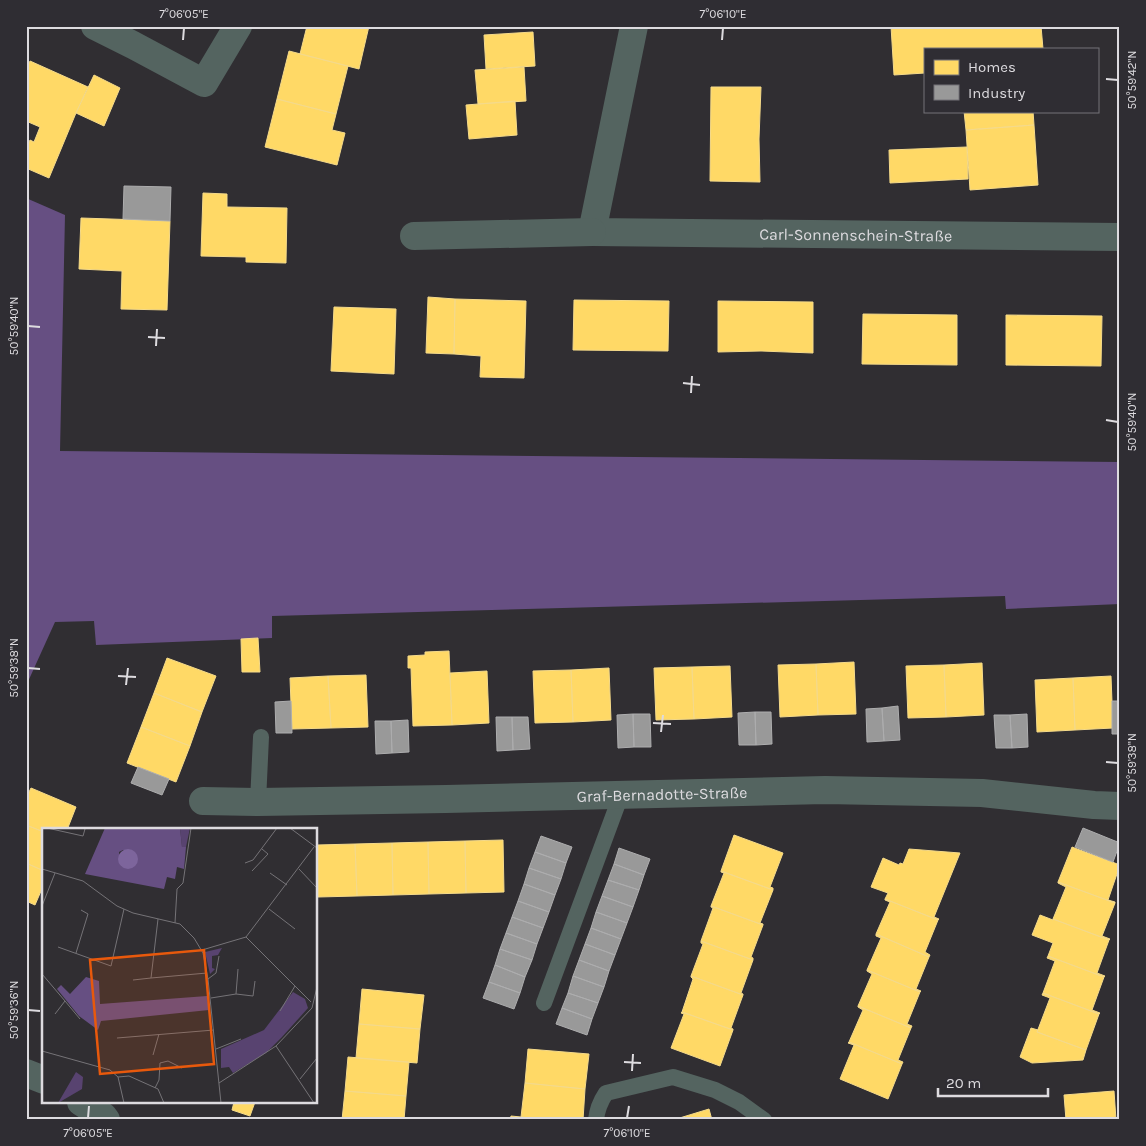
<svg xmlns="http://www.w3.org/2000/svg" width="1146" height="1146" viewBox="0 0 1146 1146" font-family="Karla,sans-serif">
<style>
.forest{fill:#664f82}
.homes{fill:#ffd966;stroke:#f5da8a}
.industry{fill:#999;stroke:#adadae}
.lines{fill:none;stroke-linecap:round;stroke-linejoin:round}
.service{stroke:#546460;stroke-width:16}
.minor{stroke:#546460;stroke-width:28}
.ticks{fill:none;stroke:#dddbdf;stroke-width:2}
.labels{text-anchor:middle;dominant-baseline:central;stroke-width:5;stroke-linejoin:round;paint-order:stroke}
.street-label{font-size:16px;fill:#dddbdf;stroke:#2f2d33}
.inset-road{fill:none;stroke:#757377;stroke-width:1}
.view{fill:#e8590c;fill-opacity:0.15;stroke:#e8590c;stroke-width:2.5}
.inset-edge{fill:none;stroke:#dddbdf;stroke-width:2.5}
.neatline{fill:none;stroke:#dddbdf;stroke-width:2}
.ticks-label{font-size:12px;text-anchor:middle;fill:#dddbdf}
</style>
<rect width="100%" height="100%" fill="#302e32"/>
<path class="forest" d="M26 198 65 215 60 451 1120 462V604L1006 609 1005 596 272 616V638L96 645 94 621 55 622 26 686Z"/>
<path class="homes" d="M307 26H369L359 69 300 54Z
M891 26H1041L1043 49H925V73L894 75Z
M533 32 535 66 486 69 484 35Z
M289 51 348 66 336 114 277 99Z
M30 61 88 87 76 113 49 178 26 168V149L30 140 34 142 40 127 26 121V70Z
M524 67 526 101 478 104 475 70Z
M94 75 120 88 104 126 76 113Z
M711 87H761L759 139 760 182 710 181Z
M277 99 336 114 332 130 345 133 337 165 265 147Z
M515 101 517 135 469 139 466 105Z
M964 111H1033L1034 125 966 130Z
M1034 125 1038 185 970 190 966 130Z
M967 147 968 179 890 183 889 150Z
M203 193 227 194V207L287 208 286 263 246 262V257L201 256Z
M81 218 170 221 167 310 121 309 122 271 79 269Z
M428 297 455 299 454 354 426 353Z
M455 299 526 301 524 378 480 377 481 356 454 354Z
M574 300 669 301 668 351 573 350Z
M718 301 813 302V353L761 351 718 352Z
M334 307 396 309 394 374 331 371Z
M863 314 957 315V365L862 364Z
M1006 315 1102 316 1101 366 1006 365Z
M258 638 260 672H242L241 639Z
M449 651 452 725 413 726 411 668H408V656L425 655V652Z
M167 658 216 676 202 712 154 693Z
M854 662 856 714 818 715 816 664Z
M982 663 984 715 946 717 944 665Z
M816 664 818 715 780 717 778 665Z
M944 665 946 717 908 718 906 666Z
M730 666 732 717 694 719 692 667Z
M692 667 694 719 656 720 654 668Z
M609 668 611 720 573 722 571 670Z
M571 670 573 722 535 723 533 671Z
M487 671 489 723 452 725 450 673Z
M366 675 368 727 331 728 328 676Z
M328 676 331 728 292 729 290 678Z
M1111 676 1113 728 1075 730 1073 678Z
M1073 678 1075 730 1037 732 1035 680Z
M154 693 202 712 190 746 141 727Z
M141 727 190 746 176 782 127 763Z
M31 788 76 807 67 830H44V832L26 825V798Z
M26 825 44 832V871L26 863Z
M734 835 783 853 770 887 773 888V890L721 871Z
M503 840 504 892 466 893 465 841Z
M465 841 466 893 429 894 428 842Z
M428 842 429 894 393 895 392 843Z
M392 843 393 895 357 896 355 844Z
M355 844 357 896 318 897 317 845Z
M1072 847 1120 865 1108 900 1115 902V903L1058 882Z
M909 849 960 853 934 917 939 919 938 920 885 899 888 893 871 887 883 858 899 865 900 863 903 864Z
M26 863 44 871V884L35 905 26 901Z
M721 871 773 890 760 923 763 924V925L711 906 724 873 721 872Z
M1058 882 1115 903 1102 936 1110 939 1109 940 1053 919 1066 887 1058 883Z
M885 899 938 920 925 952 930 955 929 957 876 934 890 902 885 900Z
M711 906 763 925 751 957 753 958V960L701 941 713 908 711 907Z
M1040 915 1053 920V919L1109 940 1097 973 1105 976 1104 977 1048 956 1053 943 1032 935Z
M876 934 929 957 916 989 921 991 920 992 867 970 881 938 876 936Z
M701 941 753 960 741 993 743 994V995L691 976 703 944 701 943Z
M1048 956 1104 977 1092 1010 1100 1013 1099 1014 1043 993 1055 961 1047 958Z
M867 970 920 992 907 1024 912 1026 911 1028 858 1006 872 974 867 971Z
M691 976 743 995 731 1028 733 1029V1030L682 1012 693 979 691 977Z
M362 989 424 995 420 1029 359 1024Z
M1043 993 1099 1014 1086 1050 1037 1032 1050 998 1042 995Z
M858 1006 911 1028 898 1060 903 1062 902 1064 849 1042 863 1010 858 1007Z
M682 1012 733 1030 720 1066 671 1048 684 1014 681 1013Z
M359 1024 420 1029 417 1063 356 1058Z
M1031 1028 1038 1030 1037 1032 1086 1050 1083 1060 1032 1063 1020 1057Z
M849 1042 902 1064 888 1099 840 1079 854 1045 848 1043Z
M528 1049 589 1054 585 1089 525 1083Z
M348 1057 409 1062 406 1096 345 1091Z
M525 1083 585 1089 583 1120H548L521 1117Z
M345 1091 406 1096 404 1120H342Z
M1114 1091 1116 1120H1066L1064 1095Z
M234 1102H255L250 1116 232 1110Z
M709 1109 712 1120H673Z
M511 1116 521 1117 548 1120H510Z"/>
<path class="industry" d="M124 186 171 187 170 221 123 219Z
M291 701 292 733H276L275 702Z
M1112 701H1120V734H1112Z
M898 706 900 740 884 741 882 708Z
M882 708 884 741 867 742 866 709Z
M755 712H771L772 744 756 745Z
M755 712 756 745H739L738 713Z
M633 714 634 747 618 748 617 715Z
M633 714H650L651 747H634Z
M1027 714 1028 747 1012 748 1010 715Z
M994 715H1010L1012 748H996Z
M496 717H512L513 750 497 751Z
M512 717H528L530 749 513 750Z
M408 720 409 752 392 753 391 721Z
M375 721H391L392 753 376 754Z
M138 767 169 779 162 795 131 783Z
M1083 828 1120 843 1113 862 1075 847Z
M541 836 572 847 566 863 535 852Z
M619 848 650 859 644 875 614 864Z
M535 852 566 863 561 879 529 868Z
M614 864 644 875 639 890 608 880Z
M529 868 561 879 555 895 524 884Z
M608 880 639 890 633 907 602 896Z
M524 884 555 895 549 912 518 901Z
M602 896 633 907 627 923 596 912Z
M518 901 549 912 543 928 512 917Z
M596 912 627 923 621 939 591 928Z
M512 917 543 928 537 944 506 933Z
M591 928 621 939 615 955 585 944Z
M506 933 537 944 532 960 500 949Z
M585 944 615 955 609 971 579 960Z
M500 949 532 960 525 977 495 965Z
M579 960 609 971 604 987 573 976Z
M495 965 525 977 520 993 489 982Z
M573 976 604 987 598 1003 568 993Z
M489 982 520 993 514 1009 483 998Z
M568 993 598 1003 592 1019 562 1008Z
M562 1008 592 1019 587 1035 556 1024Z"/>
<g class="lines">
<path class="service" d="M258 802 261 737
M544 1003 621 795
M596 1120C597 1109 600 1102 606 1093L673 1077 715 1090 739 1102 764 1120"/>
<g class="minor">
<path d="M95 26 133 45 204 83 238 26"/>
<path id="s1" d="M634 26 592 232 1120 237"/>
<path d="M414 236 592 232"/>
<path id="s2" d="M203 801 258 802 446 799 825 790 982 793 1094 805 1120 806"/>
<path d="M26 1073 44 1080"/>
<path d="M81 1102 103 1116 106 1120"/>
</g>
</g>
<path class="ticks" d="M183 40 184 28M722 40 723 28M1106 79 1118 80M28 326 40 327M148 337 165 338M156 346 157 329M683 383 700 385M691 393 692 376M1106 420 1118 422M28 668 40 669M118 676 136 677M126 685 128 668M653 723 671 724M661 732 663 715M1106 762 1118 763M28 1010 40 1011M624 1062 641 1063M632 1071 633 1054M88 1118 89 1106M627 1118 629 1106"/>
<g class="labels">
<g class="street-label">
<text stroke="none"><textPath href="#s1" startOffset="474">Carl-Sonnenschein-Straße</textPath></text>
<text stroke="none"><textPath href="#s2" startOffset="459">Graf-Bernadotte-Straße</textPath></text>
</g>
</g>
<g transform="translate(42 828)">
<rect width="275" height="275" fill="#302e32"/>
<path d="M138 0H148L144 19H140ZM180 120 176 127 170 128V140L173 141 168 146 163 124ZM251 164 263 171 266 180 240 209 224 225 191 245 187 239 179 240V221L222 202ZM34 244 41 249 40 261 16 275Z" fill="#584370"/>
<path d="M63 0H138L140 19H144L142 41 135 39 133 51 125 49 122 61 43 46ZM81 22H86L85 40 79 38 77 24ZM44 149 57 153 58 176 165 168 167 182 59 193 56 202 37 188 15 161 19 157 28 166Z" fill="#664f82" fill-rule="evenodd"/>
<path d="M76 31a10 10 0 1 1 20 0a10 10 0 1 1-20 0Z" fill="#7d659c"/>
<path class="inset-road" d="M5 0 41 8 43 1M248 0 275 20M203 35 211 32 235 0M0 41 41 53 75 78 91 85 138 96 152 110 161 125 166 151 179 275M257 41 275 60M210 43 226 26 220 21M228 45 245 57M0 78 13 45M227 81 253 101M116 91 109 150 165 145M133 95 135 61 141 55 149 0M204 109 269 174M16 119 69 138 82 81M160 122 204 109 272 19M34 125 46 86 39 82M0 146 23 173 13 186M166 151 174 145 177 128M91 152 109 150M194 166 196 141M169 170 194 166 211 168 213 153M23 173 38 191M238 183 253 158M75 210 172 202M234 218 272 275M174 221 199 211M0 223 68 242 76 249 82 275M111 227 117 206M76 249 87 248 116 261 122 275M258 251 275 230M177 255 234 218 270 180 275 159M113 260 117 252 118 235 126 233 140 240"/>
<path class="view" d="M162 122 172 236 58 246 48 132Z"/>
<rect width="275" height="275" class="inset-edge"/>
</g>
<rect width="1146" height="1146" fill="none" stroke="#2f2d33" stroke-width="55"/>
<rect x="924" y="48" width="175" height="65" fill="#2f2d33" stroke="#757378"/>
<rect x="934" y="60" width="25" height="15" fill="#ffd966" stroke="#757378"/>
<text x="968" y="72" font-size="15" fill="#dddbdf">Homes</text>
<rect x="934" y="85" width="25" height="15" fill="#999999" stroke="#757378"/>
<text x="968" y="98" font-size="15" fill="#dddbdf">Industry</text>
<path d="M938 1088v8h110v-8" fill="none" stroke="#dddbdf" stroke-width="2.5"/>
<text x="946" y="1088" font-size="15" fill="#dddbdf" stroke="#2f2d33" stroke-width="4" paint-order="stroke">20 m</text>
<rect x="28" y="28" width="1090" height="1090" class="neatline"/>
<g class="ticks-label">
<text x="184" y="18">7°06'05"E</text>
<text x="723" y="18">7°06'10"E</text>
<text transform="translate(1132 80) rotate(-90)" y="4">50°59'42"N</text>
<text transform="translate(14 326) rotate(-90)" y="4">50°59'40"N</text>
<text transform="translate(1132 422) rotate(-90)" y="4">50°59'40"N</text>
<text transform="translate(14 668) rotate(-90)" y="4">50°59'38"N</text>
<text transform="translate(1132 763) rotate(-90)" y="4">50°59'38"N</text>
<text transform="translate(14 1010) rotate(-90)" y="4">50°59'36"N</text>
<text x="88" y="1137">7°06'05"E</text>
<text x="627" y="1137">7°06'10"E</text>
</g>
</svg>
